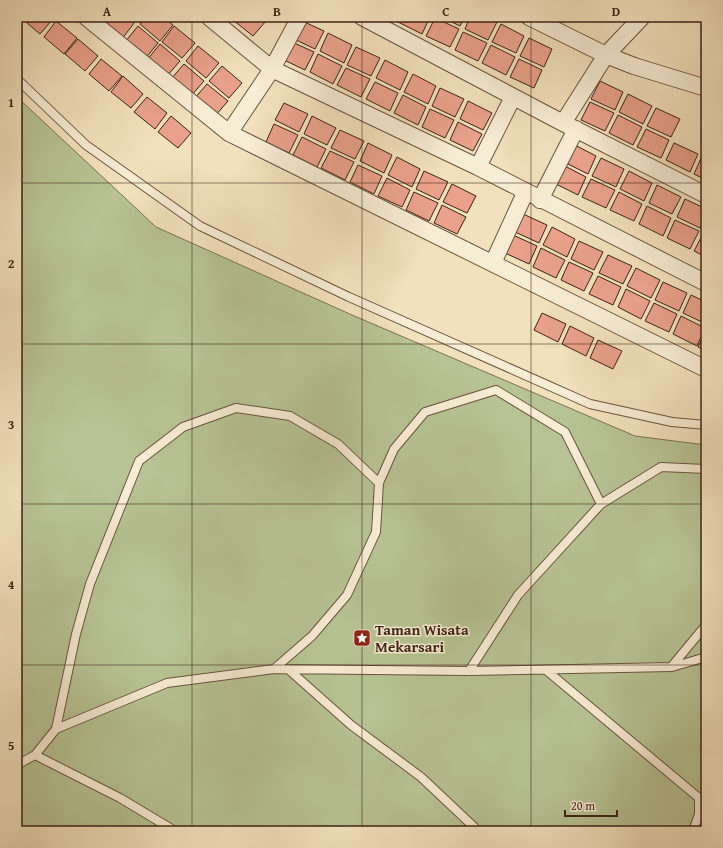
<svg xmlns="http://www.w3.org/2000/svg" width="723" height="848" viewBox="0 0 723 848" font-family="'Gentium Book Plus',serif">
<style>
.green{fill:#b7c394;stroke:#7a7255}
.building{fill:#e9a18b;stroke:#3d2216}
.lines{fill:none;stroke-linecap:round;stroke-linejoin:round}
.service-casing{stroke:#6a5240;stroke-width:10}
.minor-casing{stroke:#6a5240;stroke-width:18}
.service{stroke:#f7ecd4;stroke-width:8}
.minor{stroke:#f7ecd4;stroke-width:16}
.grid{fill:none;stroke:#3d2216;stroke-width:1;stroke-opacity:0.55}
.labels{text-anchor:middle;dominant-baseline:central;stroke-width:3;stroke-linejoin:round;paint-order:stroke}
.poi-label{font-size:15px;font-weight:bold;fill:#3d2216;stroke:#f7ecd4;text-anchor:start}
.neatline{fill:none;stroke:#3d2216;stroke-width:1.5}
.grid-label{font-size:13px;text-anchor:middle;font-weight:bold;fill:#3d2216}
</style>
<rect width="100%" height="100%" fill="#f2e1bd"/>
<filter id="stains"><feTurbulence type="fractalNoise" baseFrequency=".005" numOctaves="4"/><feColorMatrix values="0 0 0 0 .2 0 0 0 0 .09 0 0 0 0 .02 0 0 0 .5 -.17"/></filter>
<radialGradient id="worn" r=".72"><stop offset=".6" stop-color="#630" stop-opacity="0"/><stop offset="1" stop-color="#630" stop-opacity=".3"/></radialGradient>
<path class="green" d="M17 97 156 227 352 315 635 436 706 445V831H17Z"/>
<path class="building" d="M20 17H51L53 19 40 34Z
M106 17H127L134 23 122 39 102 22Z
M146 17H163L173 25 160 41 140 24Z
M235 17H261L266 21 253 36 233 20Z
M400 17H430L422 34 398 22Z
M441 17H465L460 26Z
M470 17H486L497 22 488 40 465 29Z
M435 18 459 29 450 47 426 36Z
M300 20 324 31 315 49 292 38Z
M56 21 77 38 64 54 44 37Z
M501 24 524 36 516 53 492 42Z
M138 26 158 43 145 59 125 42Z
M174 26 195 43 182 58 162 42Z
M463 32 487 43 478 61 455 50Z
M328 33 352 45 344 63 320 51Z
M529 38 552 49 544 67 520 56Z
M78 39 98 56 85 71 65 54Z
M290 41 314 52 305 70 282 59Z
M160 44 180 61 167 76 147 60Z
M491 45 515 57 506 75 482 63Z
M198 46 219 63 206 78 186 61Z
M356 47 380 58 371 76 347 65Z
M318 54 342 66 333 84 310 72Z
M101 59 122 76 109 91 89 74Z
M519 59 542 70 534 88 510 77Z
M385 60 408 72 400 90 376 78Z
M184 64 204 81 191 96 171 79Z
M222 66 242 83 229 98 209 81Z
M346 68 370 79 361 97 337 85Z
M413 74 436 86 428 104 404 92Z
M123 76 143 94 131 108 111 92Z
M600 81 623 92 615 110 591 99Z
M375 82 398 93 390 111 366 99Z
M207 84 228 101 215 116 194 99Z
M440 88 464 99 455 117 432 106Z
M628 94 652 106 643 124 619 112Z
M403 95 426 107 418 125 394 113Z
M147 97 167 113 155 129 134 112Z
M468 101 492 113 483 130 460 119Z
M590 102 614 113 605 131 581 120Z
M284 103 308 114 299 132 275 120Z
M656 108 680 119 671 137 647 126Z
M430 109 454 120 445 138 422 127Z
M618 115 642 127 633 145 609 133Z
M171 116 191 133 178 148 158 132Z
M312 116 336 128 327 145 304 134Z
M458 122 482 134 473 151 450 140Z
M274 124 298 135 289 153 266 142Z
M646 129 669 140 661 158 637 147Z
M340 130 364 141 355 159 331 148Z
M302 137 326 149 317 167 293 155Z
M368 143 392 155 384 173 360 161Z
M674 143 698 154 690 172 666 160Z
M573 144 596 156 588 174 564 162Z
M330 151 354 162 345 180 321 168Z
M702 156 706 158V180L694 174Z
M397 157 420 169 412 187 388 175Z
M601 158 624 169 616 187 592 176Z
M358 165 382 176 374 194 350 182Z
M563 165 586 177 578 195 554 183Z
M424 171 448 182 439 200 416 189Z
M629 171 652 183 644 201 620 189Z
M387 178 410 190 402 207 378 196Z
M591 179 615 190 606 208 582 197Z
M452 184 476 196 467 213 443 202Z
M657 185 681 197 672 214 649 203Z
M414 192 438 203 429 221 406 210Z
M619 192 642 204 634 221 610 210Z
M685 199 706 209V217L700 228 677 217Z
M442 205 466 217 457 234 434 223Z
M647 206 671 218 663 236 639 224Z
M523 214 547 225 539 243 515 232Z
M675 220 699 231 690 249 667 238Z
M552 227 575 239 567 257 543 245Z
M703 234 706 235V257L694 251Z
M513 235 537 246 529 264 505 253Z
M579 241 603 252 594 270 571 259Z
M541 248 565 260 556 278 533 267Z
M608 255 632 266 623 284 599 273Z
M569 262 593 273 584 291 561 280Z
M636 268 660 280 651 298 627 286Z
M598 276 621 287 613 305 589 294Z
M663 282 687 293 679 311 655 300Z
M626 289 650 301 641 319 618 307Z
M691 295 706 302V324L683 313Z
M654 303 677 314 669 332 645 321Z
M542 313 566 324 558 342 534 330Z
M681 316 705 328 697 346 673 334Z
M570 326 594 338 586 356 562 344Z
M706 330V351L698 347Z
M598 340 622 351 613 369 590 358Z"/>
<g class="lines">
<defs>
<path id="service" d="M17 79 86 145 200 226 349 297 590 404 672 422 706 425
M672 666 706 625
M274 669 312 636 347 595 376 532 379 483 394 449 425 412 496 390 565 432 601 504
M288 669 351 725 421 777 474 827
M546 670 699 798
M469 671 518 595 601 504 661 467 706 469
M56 729 76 634 90 584 139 461 183 427 236 408 290 416 338 444 379 483
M35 755 56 729 167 683 274 669 469 671 672 667 706 657
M17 765 35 755 120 798 175 831
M693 831 699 814V798L706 801"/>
<path id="minor" d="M86 17 229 133 706 369
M209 17 272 69 478 167 706 283
M362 17 563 123 706 195
M529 17 606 55 634 66 706 88
M563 123 606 55 642 17
M229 133 272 69 300 17
M478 167 513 97
M540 200 576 129
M493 263 525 193"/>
</defs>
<use href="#service" class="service-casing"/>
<use href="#minor" class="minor-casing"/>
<use href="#service" class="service"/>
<use href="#minor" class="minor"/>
</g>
<path class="grid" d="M192 17V831M362 17V831M531 17V831M17 183H706M17 344H706M17 504H706M17 665H706"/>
<defs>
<symbol id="sight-square" viewBox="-11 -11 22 22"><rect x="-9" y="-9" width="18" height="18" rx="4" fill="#8f2418" stroke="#f7ecd4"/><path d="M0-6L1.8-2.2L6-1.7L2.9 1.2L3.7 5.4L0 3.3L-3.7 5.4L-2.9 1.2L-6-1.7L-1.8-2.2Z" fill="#fff"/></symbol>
</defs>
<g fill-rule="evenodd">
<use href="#sight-square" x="352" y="628" width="20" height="20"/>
</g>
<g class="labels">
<g class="poi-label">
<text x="375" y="629">Taman Wisata<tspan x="375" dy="17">Mekarsari</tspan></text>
</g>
</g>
<rect width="723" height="848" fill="none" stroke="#f2e1bd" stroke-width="44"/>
<path d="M565 810v6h52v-6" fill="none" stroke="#3d2216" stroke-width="2"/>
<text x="571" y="810" font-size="12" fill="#3d2216" stroke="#f7ecd4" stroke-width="3" paint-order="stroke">20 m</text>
<rect x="22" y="22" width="679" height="804" class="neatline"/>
<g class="grid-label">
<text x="107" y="16">A</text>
<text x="277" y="16">B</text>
<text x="446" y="16">C</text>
<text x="616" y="16">D</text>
<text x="11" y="107">1</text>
<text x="11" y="268">2</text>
<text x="11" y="429">3</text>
<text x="11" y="589">4</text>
<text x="11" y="750">5</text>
</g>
<rect width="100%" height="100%" filter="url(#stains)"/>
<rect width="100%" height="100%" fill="url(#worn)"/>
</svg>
